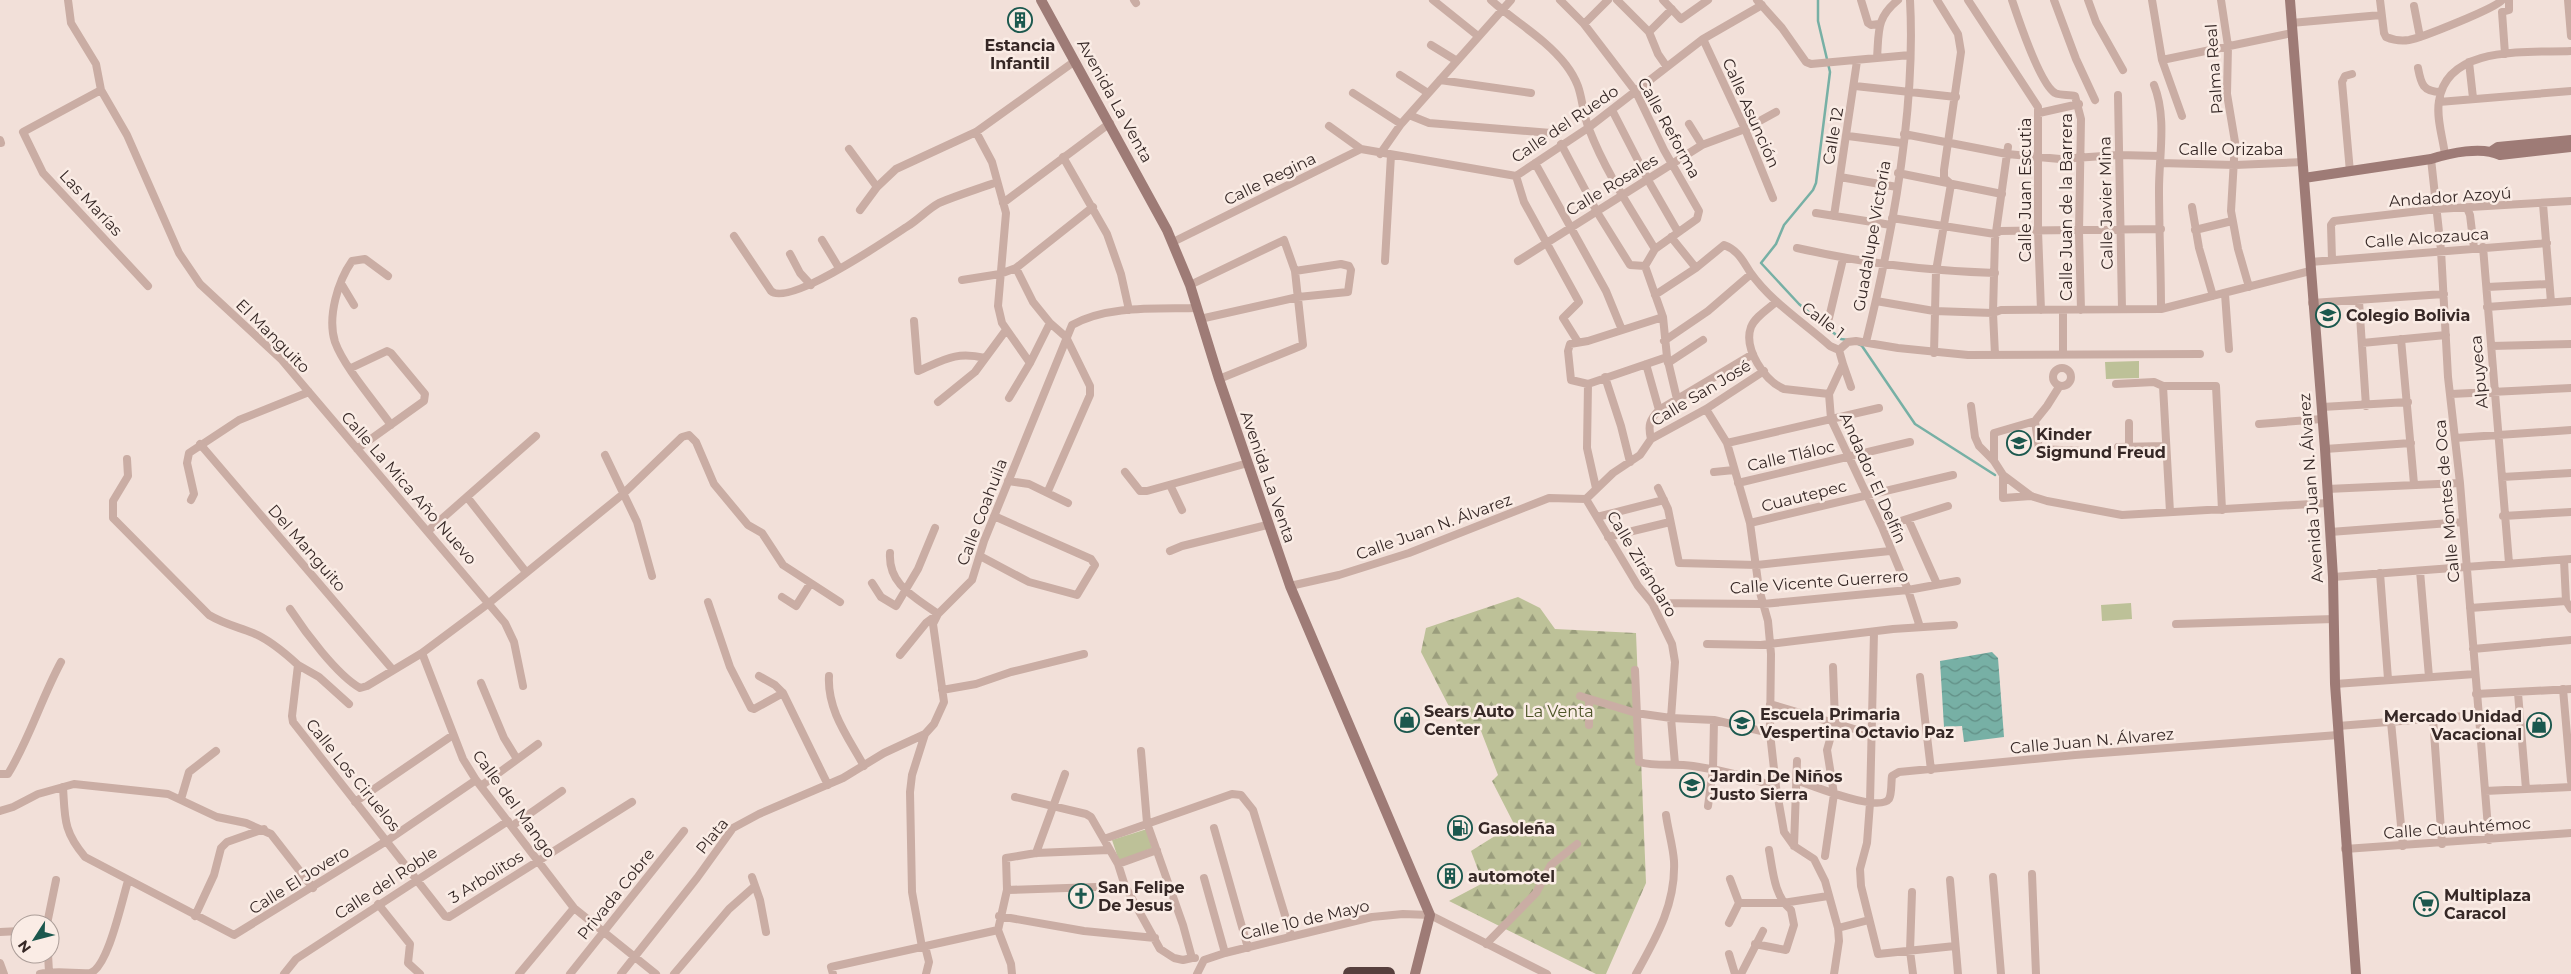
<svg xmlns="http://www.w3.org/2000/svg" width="2571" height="974" viewBox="0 0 2571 974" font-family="Montserrat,sans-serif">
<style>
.forest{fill:url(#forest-firs)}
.pitch{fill:#bdc198}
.water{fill:url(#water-waves)}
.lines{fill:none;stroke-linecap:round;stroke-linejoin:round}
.stream{stroke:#77b0a5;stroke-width:2.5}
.street{stroke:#caada4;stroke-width:8}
.secondary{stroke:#9e7b76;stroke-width:10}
.highway{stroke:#573f3d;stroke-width:14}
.labels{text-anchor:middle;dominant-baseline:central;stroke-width:5;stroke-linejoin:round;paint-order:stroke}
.poi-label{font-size:16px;font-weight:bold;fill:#362826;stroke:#faece5;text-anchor:start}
.street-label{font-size:16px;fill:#362826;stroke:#faece5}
.park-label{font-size:16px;fill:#4e5529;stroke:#faece5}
</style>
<defs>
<pattern id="forest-firs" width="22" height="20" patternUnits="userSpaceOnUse" patternTransform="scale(1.25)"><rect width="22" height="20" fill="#bdc198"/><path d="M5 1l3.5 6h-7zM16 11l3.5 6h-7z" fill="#9a9d7c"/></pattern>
<pattern id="water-waves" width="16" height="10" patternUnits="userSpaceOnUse" patternTransform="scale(1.25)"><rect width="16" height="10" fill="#77b0a5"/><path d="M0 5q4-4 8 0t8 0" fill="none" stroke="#628f86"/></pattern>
</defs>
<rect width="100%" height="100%" fill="#f2e0d9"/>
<path class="forest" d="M1518 597 1540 608 1555 629 1636 633 1646 883 1606 974H1596L1449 901 1483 883 1471 851 1514 824 1492 781 1498 775 1481 731 1459 726 1421 652 1426 628Z"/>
<path class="pitch" d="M2139 361V378L2106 379 2105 362Z
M2131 603 2132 619 2102 621 2101 605Z
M1147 829 1152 848 1119 861 1112 840Z"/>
<path class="water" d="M1992 652 1998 658 2004 737 1964 742 1962 726 1944 727 1940 661Z"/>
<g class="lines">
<path class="stream" d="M1818 0V21L1830 72 1816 183 1813 190 1784 225 1776 244 1761 263 1799 304 1841 339 1848 340
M1858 344 1862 346 1915 424 1995 475"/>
<path class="street" d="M68 0 71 23 96 64 101 90 127 135 179 253 200 284 281 359 297 378 505 623 514 642 523 686
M1134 0 1136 3
M1433 0 1478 36
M1491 0C1515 22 1545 38 1566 65 1585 90 1579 103 1589 129 1605 171 1632 211 1655 249
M1560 0 1584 24 1636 92 1664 150 1699 211 1697 219 1655 249 1645 266
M1617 0 1649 32 1658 54 1667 67
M1663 0 1681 19 1708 0
M1757 0 1782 28 1806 62 1811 64 1910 55
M1861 0 1868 23 1871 25 1879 24
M1968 0 2038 107V231L2041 310
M2012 0C2018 18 2040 84 2055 93 2061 96 2069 94 2075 96L2081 119 2079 232 2081 310
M2054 0 2076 59 2095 100
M2088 0 2096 22 2123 70
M2152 0 2162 60 2182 116
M2221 0 2228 46 2227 94 2235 142 2231 211 2238 249 2249 287
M2380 0 2384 33 2386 37C2393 40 2402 41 2409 40 2421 38 2496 8 2502 0
M2568 0 2571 36
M2414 6 2420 37
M2291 23 2381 15
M1584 24 1608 0
M1649 32 1672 9
M1703 39 1745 129 1773 198
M1431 45 1457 61
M2505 54 2502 12 2509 10V0
M1877 58C1879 31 1876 18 1898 0
M2162 60 2292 33
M2469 62 2473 98
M2418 68C2421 84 2423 92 2441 92
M1400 75 1428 93
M1440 80 1531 93
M2154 85C2167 117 2159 156 2159 189 2159 229 2161 269 2161 309
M1855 86 1956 97
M101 90 23 132 43 173 148 286
M1353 93 1401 124
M2118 95 2122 309
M2439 102 2571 91
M1612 110 1648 180 1678 232
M2039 113 2079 104
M1409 115 1429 123 1551 133
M1689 124 1702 145
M1329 126 1361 149
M976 132 992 162 1006 213 998 306 1002 323 1030 363
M1904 134 2007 154 2060 159 2118 155 2160 156
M1848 136 1902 143
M0 140 1 143
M1561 144 1597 212 1630 265 1645 266
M849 149 877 187
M1380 154 1401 124 1511 0
M2445 155C2443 138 2436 118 2439 101 2447 44 2529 53 2571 51
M1063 157 1107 234 1121 274 1129 310
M2431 159 2441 250 2448 377 2460 483 2489 840
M1535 163 1606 291 1622 330
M2160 163 2235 165 2303 162
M2350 172 2342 82 2345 76 2352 74
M1898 173 2002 194
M1516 176 1524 202 1579 302 1563 318 1578 342
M1840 177 1897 187
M1003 203 1110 123
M2543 204 2551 302
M2192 207 2199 248 2213 296
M2467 208 2470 215 2474 248
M860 210 877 187 896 169 976 132 1075 61
M1816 213 1891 225
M1834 216 1857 61
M1892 218 1995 234 2000 231 2161 229
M2195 230 2232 221
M734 236 771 291C789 307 888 239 908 226 919 219 928 209 939 203 958 195 978 189 997 182
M1671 237 1696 268
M822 240 839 268
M1173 242 1361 149 1516 176 1588 128 1703 39 1762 5
M2483 247 2509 563
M1797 248C1862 263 1928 271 1995 273
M790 254 800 273 811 285
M2332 260 2331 225 2334 221 2437 209 2571 201
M1385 261 1391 155
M1518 261 1702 145 1745 129 1776 112
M2310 262 2547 243
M1645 266 1663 317 1667 357 1677 399
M1016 268 1033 302 1050 323 1066 337 1090 386V395L1048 491
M388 276 365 259 352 261C338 281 327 317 335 342 344 367 375 402 391 425
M962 280 1000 274 1016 268 1093 207
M342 285 354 305
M1190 285 1284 240 1295 271 1303 345 1219 379
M2487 287 2549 284
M2225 294 2229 349
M1655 295 1696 268 1724 245C1738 250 1743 261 1750 272 1771 302 1803 322 1830 346L1839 350
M1876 301 1934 311 1993 313 2001 310 2161 309 2310 271
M2359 301 2366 406
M1776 302C1768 309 1755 317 1751 327 1743 349 1765 381 1784 389L1829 394
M2312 303 2444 294
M2487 307 2571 301
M2063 310V354
M1663 317 1588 341 1570 344 1568 351 1571 380 1588 384 1667 357
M1829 318 1843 259
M1200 319 1298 297 1348 292 1351 270 1349 266 1341 264 1295 271
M914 321 918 371C944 360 955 351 985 358
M2401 339 2414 484
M1664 341 1708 311 1751 274
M1866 342C1892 237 1916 108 1910 0
M2362 343 2446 335
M2491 346 2571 344
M1839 350 1848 342 1856 341 1898 348 1968 355 2200 354
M1839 350 1843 364 1829 394 1831 419 1882 527 1908 590 1920 627
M1934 353 1936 271 1951 184 1944 178V170L1961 52 1958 34 1937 0
M1995 355 1993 313 1995 239 2008 147
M1668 363 1703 340
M1646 364 1659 410
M1843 364 1851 387
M2053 377a9 9 0 1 1 18 0a9 9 0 1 1-18 0Z
M351 368 387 351 391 353 425 394 424 401 357 449
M1605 377 1621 426 1630 462
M1588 384 1587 448 1596 488
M2116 384 2154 382 2163 386
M2163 386H2216L2222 510
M2163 386 2170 512
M2451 394 2571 388
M1009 398 1030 363 1050 323
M938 402 975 372 1006 330
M1971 406 1975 437 1979 446 1994 461 2003 475 2031 496 2047 501 2122 515 2328 503
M2322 407 2408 402
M1706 409 1727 443 1750 523 1759 589 1768 621 1771 654 1770 733 1776 787 1784 832 1794 846 1814 859 1825 881 1838 928 1839 941 1834 974
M2035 421 2039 449 2083 451 2098 456
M2129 423V446
M2259 424 2322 419
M2455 438 2571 430
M1651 439C1648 426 1649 420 1659 410L1753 354
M1727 443 1879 408
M200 444 393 670
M2118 447 2166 446
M2325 449 2411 443
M605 455 637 522 652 576
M127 459 128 476 113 501V518L209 615C224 624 238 627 253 633 270 640 285 653 298 665L292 716 293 722 445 916 449 917 632 802
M1994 461V433L2035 421 2047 406 2059 387
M1125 472 1140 491H1147L1248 463
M1714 472 1734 470
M2003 475V498L2031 496
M2502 477 2571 473
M1008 481 1029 484 1068 503
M1738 483 1910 442
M1170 485 1182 510
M1658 488 1668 509 1679 563 1757 565 1890 551
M2327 489 2460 483
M467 497 526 572
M1586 499 1638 586 1652 603 1672 644 1675 662 1671 718 1675 764
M1586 499 1613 473 1640 455 1651 439 1706 409 1764 371
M191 500 194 494 187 463 189 453 239 420 309 392
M2503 516 2571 512
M1597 517 1664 500
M1908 519 1937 584
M1750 523 1953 475
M1882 527 1948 506
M428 531 536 436
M2330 532 2463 522
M1608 537 1670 522
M1170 551 1182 546 1267 525
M890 553C888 585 915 597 938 614L926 623 900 655
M980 556 1029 582 1077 595 1095 565 1091 559 994 516
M2564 560 2566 601 2571 609
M2420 571 2429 677
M2380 573 2388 679
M2333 577 2571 559
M872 583 881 597 896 606 918 569 935 528
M1290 586 1339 575 1409 553 1549 498 1586 499
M782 597 796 606 810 584
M708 602 730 667 751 708 754 709 783 693
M1652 603 1763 604 1908 590 1957 581
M2470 608 2566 601
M290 609C305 632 337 675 360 688L367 686 422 653 489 603 623 494 682 437 689 435 696 442 714 484 748 525 762 533 783 565 840 602
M2176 624 2334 619
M1874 632 1870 803 1867 843 1860 869 1861 886 1878 954 1955 946
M1707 644 1761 645 1893 629 1954 625
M2473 649 2571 640
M422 653 463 759 476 780 574 908 656 974
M298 665 319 677 349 704
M1635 670 1639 762C1657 767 1674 763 1693 766 1721 770 1749 777 1776 787
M759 676 775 685 783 693 828 785
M829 676C827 710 848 737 864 766
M1920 677 1931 770
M481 683 504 738 517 759
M2335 684 2475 674
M2563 689 2571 781
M942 690 976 684 1011 672 1084 654
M2518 693 2526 789
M2476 694 2571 689
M1580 696 1636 713 1671 718 1714 720 1770 733
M1589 699V725
M1770 704 1871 734
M2433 718 2442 844
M2391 722 2403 846
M2338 726 2477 715
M1141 751 1147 823 1183 925 1192 958H1195
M0 774H8C30 738 41 699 61 662
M1796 780C1810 785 1879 813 1889 799 1892 794 1891 782 1892 776L1899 772 2075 755 2338 735
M481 786 538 744
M63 787C65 818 63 831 85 857L234 935 388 840 476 780
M2485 791 2571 787
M1015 797 1086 814 1091 817 1118 864 1125 886 1160 949 1174 958 1183 960 1192 958
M181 799 189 772 216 751
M355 802 453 735
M1708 806 1713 770 1714 720
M0 811 13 807 38 794 74 784 168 794 217 817 246 823 271 834 313 888
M512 826 562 791
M1214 828 1248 948
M1104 839 1232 794 1241 795 1253 810 1291 935
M1794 846 1797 761
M2345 849 2571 833
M1036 853 1065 774
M1825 856 1834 794 1827 750 1835 722 1833 667
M1118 864 1157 850
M2032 874 2036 974
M752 877 760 900 766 932
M1993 877 2001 974
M1204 878 1225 953
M1730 879 1739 903
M1950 880 1958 974
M1007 890 1125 886
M1912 892 1910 951 1913 974
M378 904 410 944 408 963 420 974
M195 916 214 875 221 848 227 842 264 829
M999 916 1084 931 1155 938
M1729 923 1739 903H1783L1828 896
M47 924 56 880
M1838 928 1869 920
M998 930 1007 890 1006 858 1036 853 1109 850
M998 930 1011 964 1012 974
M0 932 20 931
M1486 944 1536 893 1551 865 1577 844
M1755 944 1786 950 1794 925 1791 910C1774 896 1773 871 1769 850
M925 946 929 962 926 974
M922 947 912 892 910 792 912 775 925 734
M48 954 49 972
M1729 954 1735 974
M0 963 4 974
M40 974C56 970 75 974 90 973 108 968 122 900 128 881
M284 974 296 959 508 821
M519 974 574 908
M570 974 684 831
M621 974 697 878 733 828 759 814 843 778 884 753 925 734 934 724 944 702 933 624 938 614 972 580 984 541 1072 325C1107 305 1157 309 1197 308
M674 974 729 909 755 886
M833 974 831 967 998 930
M1197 974 1204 960 1225 953 1372 917 1403 914 1430 915 1547 974
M1636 974C1656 938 1676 904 1674 861 1673 846 1668 830 1666 815
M1741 974 1763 931"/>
<path class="secondary" d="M1041 0 1167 230 1190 285 1219 379 1290 586 1430 915 1415 974
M2290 0 2325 449 2333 577 2335 684 2356 974
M2492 151 2498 147 2571 140
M2304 178 2431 159C2450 153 2482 146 2500 155L2571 147"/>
<path class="highway" d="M1350 974H1388"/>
</g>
<defs>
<symbol id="building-ring" viewBox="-11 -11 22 22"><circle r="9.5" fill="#faece5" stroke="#1b584e" stroke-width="1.5"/><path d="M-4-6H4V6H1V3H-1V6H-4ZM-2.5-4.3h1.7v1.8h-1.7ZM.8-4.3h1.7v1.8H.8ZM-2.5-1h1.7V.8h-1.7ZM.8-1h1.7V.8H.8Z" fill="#1b584e"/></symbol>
<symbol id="school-ring" viewBox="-11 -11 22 22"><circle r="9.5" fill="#faece5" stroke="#1b584e" stroke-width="1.5"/><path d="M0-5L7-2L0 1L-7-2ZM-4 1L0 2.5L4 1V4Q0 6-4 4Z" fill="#1b584e"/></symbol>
<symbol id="shop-ring" viewBox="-11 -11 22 22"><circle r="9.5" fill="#faece5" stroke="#1b584e" stroke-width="1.5"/><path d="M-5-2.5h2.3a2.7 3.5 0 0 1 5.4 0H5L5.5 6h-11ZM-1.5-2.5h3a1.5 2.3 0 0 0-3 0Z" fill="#1b584e"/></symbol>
<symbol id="fuel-ring" viewBox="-11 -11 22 22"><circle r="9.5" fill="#faece5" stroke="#1b584e" stroke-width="1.5"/><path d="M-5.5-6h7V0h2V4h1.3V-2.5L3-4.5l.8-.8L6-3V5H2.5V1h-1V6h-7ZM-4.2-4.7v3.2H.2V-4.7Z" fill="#1b584e"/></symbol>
<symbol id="church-ring" viewBox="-11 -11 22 22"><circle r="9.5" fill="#faece5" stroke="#1b584e" stroke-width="1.5"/><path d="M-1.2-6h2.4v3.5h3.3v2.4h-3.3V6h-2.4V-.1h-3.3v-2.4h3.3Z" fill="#1b584e"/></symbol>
<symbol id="supermarket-ring" viewBox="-11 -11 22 22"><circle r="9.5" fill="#faece5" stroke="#1b584e" stroke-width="1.5"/><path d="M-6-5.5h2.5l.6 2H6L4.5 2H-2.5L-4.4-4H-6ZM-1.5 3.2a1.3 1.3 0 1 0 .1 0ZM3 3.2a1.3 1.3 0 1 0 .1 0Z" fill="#1b584e"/></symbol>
</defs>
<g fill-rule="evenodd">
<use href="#building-ring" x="1006" y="6" width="28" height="28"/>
<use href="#school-ring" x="2314" y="301" width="28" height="28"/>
<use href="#school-ring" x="2005" y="429" width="28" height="28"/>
<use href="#shop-ring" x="1393" y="706" width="28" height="28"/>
<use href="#school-ring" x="1728" y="709" width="28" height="28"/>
<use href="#shop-ring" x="2525" y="711" width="28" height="28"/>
<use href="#school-ring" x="1678" y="771" width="28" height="28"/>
<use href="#fuel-ring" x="1446" y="814" width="28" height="28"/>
<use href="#building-ring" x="1436" y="862" width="28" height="28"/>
<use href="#church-ring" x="1067" y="882" width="28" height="28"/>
<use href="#supermarket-ring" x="2412" y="890" width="28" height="28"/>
</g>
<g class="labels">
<g class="poi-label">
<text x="1020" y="45" text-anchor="middle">Estancia<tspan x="1020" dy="18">Infantil</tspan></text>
<text x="2346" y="315">Colegio Bolivia</text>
<text x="2036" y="434">Kinder<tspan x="2036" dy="18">Sigmund Freud</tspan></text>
<text x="1424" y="711">Sears Auto<tspan x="1424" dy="18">Center</tspan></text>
<text x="1760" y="714">Escuela Primaria<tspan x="1760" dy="18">Vespertina Octavio Paz</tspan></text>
<text x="2522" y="716" text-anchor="end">Mercado Unidad<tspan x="2522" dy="18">Vacacional</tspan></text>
<text x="1710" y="776">Jardin De Niños<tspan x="1710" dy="18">Justo Sierra</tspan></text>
<text x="1478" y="828">Gasoleña</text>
<text x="1468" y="876">automotel</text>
<text x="1098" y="887">San Felipe<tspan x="1098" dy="18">De Jesus</tspan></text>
<text x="2444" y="895">Multiplaza<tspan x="2444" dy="18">Caracol</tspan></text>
</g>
<g class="street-label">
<text transform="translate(2214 69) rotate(-94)">Palma Real</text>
<text transform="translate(1115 101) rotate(61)">Avenida La Venta</text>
<text transform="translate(1751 113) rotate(66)">Calle Asunción</text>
<text transform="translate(1565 124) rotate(-34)">Calle del Ruedo</text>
<text transform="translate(1669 128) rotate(61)">Calle Reforma</text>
<text transform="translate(1833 136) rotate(-80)">Calle 12</text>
<text x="2231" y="149">Calle Orizaba</text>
<text transform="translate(1270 179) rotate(-26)">Calle Regina</text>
<text transform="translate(1612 185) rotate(-31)">Calle Rosales</text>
<text transform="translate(2025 190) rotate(-90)">Calle Juan Escutia</text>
<text transform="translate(2450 197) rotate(-4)">Andador Azoyú</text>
<text transform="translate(91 203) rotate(47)">Las Marías</text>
<text transform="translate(2106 203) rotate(-91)">Calle Javier Mina</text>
<text transform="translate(2066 207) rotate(-90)">Calle Juan de la Barrera</text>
<text transform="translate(1872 236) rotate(-80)">Guadalupe Victoria</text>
<text transform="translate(2427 238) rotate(-4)">Calle Alcozauca</text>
<text transform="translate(1823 320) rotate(37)">Calle 1</text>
<text transform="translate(273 336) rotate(45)">El Manguito</text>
<text transform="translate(2479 372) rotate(-95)">Alpuyeca</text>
<text transform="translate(1701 393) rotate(-31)">Calle San José</text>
<text transform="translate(1791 456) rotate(-13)">Calle Tláloc</text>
<text transform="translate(1268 477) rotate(71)">Avenida La Venta</text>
<text transform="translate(1873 478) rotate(66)">Andador El Delfín</text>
<text transform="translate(409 488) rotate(49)">Calle La Mica Año Nuevo</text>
<text transform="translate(2311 488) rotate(-94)">Avenida Juan N. Álvarez</text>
<text transform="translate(1804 496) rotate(-14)">Cuautepec</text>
<text transform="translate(2447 501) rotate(-95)">Calle Montes de Oca</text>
<text transform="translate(982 512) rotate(-69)">Calle Coahuila</text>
<text transform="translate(1434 527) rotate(-20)">Calle Juan N. Álvarez</text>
<text transform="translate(307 548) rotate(49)">Del Manguito</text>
<text transform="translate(1642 564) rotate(59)">Calle Zirándaro</text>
<text transform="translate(1819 582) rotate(-4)">Calle Vicente Guerrero</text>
<text transform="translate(2092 741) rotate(-5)">Calle Juan N. Álvarez</text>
<text transform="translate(353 775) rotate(51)">Calle Los Ciruelos</text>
<text transform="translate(514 804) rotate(54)">Calle del Mango</text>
<text transform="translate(2457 828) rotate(-4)">Calle Cuauhtémoc</text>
<text transform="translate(712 836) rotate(-51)">Plata</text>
<text transform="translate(486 877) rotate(-32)">3 Arbolitos</text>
<text transform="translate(299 880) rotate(-32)">Calle El Jovero</text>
<text transform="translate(386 883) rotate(-33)">Calle del Roble</text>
<text transform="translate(616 894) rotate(-51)">Privada Cobre</text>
<text transform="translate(1305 920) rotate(-13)">Calle 10 de Mayo</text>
</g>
<g class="park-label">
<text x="1559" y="711">La Venta</text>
</g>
</g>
<g transform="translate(35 939) rotate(234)"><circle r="24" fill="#faece5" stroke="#ac9e99"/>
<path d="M0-4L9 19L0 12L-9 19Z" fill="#1b584e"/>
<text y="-8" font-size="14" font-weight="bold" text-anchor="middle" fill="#362826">N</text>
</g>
</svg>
